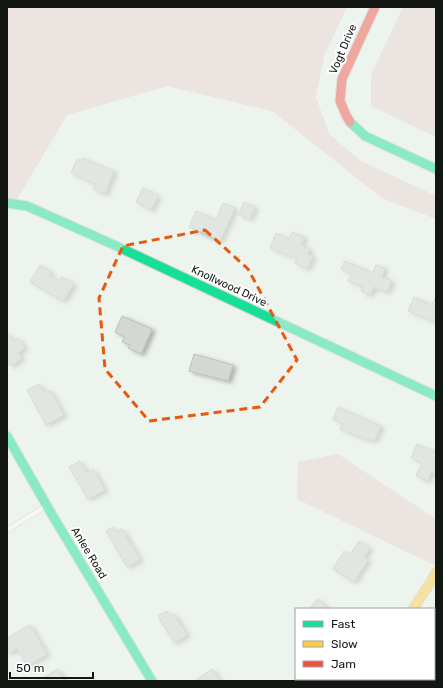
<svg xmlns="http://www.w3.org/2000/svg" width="443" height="688" viewBox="0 0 443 688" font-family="Rubik,sans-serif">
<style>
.green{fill:#e8d2d0}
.building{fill:#d4d8d4;stroke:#bdc1bd;filter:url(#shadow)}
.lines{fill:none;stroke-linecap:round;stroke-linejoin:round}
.lane-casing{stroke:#cbd0cb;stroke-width:6}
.street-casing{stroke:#cbd0cb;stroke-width:11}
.fast-casing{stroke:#cbd0cb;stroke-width:11}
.slow-casing{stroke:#cbd0cb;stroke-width:11}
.jam-casing{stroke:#cbd0cb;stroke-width:11}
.lane{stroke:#fcfdfc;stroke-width:4.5}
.street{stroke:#fcfdfc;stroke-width:9}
.fast{stroke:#16e098;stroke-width:9}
.slow{stroke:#ffcf43;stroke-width:9}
.jam{stroke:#f24e42;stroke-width:9}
.marked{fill:none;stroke:#e8590c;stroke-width:3;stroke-dasharray:8 5;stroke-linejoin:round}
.labels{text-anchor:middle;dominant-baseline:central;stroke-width:4;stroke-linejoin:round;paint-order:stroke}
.street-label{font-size:11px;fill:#131713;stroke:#fff}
</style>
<defs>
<filter id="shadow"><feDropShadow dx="3.5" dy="2" stdDeviation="2" flood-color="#0004"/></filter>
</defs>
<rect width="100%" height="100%" fill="#edf3ed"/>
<path class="green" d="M7 7H347L324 56 316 97 329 134 361 161 436 196V219L382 198 272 111 167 86 67 115 17 199 7 200Z
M403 7H436V137L371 106V75Z
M338 454 436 519V567L434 565 297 499 298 462Z"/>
<path class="building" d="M82 158 114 171 105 194 93 189 95 184 71 173 77 159 81 161Z
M143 188 158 196 151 210 136 202Z
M244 202 255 207 250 219 239 215Z
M223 203 235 208 220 241 189 227 196 211 216 220Z
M292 232 304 237 301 245 310 249 308 254 313 256 307 269 295 263 297 259 270 248 276 233 289 239Z
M345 261 373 273 376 265 385 268 382 277 392 281 387 292 374 287 370 295 361 291 363 287 348 281 352 274 341 269Z
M40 265 51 272 49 275 60 281 62 277 74 284 63 301 30 282Z
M436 296V323L408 311 414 297 432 305Z
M122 316 152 329 141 354 128 348 130 345 122 342 125 337 115 332Z
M7 332 14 341 18 338 25 348 18 352 22 358 11 366 7 361Z
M194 354 233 365 228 381 189 371Z
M39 384 45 393 50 390 64 415 46 425 27 390Z
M338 407 381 426 374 441 367 438V440L340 429 343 424 333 419Z
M417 444 436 452V474L431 472 428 481 416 476 422 463 411 458Z
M80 461 87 473 93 469 105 490 88 499 69 467Z
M113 527 116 532 122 529 140 560 127 567 106 531Z
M359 541 370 548 364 557 368 560 354 582 333 569 344 551 350 555Z
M318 599 328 609H308Z
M167 611 170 616 174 614 187 635 174 643 158 616Z
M30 625 47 654 27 666 17 649 8 654 7 638Z
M58 669 64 681H47L44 677Z
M212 669 220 681H195Z"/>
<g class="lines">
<defs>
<path id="lane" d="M7 530 46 506"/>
<path id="street" d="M342 681 345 679"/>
<path id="fast" d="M350 122 365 136 436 169
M7 203 27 206 112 244 436 396
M7 436 51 513 152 681"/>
<path id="slow" d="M413 609 430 583 436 572"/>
<path id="jam" d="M350 122 346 115 340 101 342 79 375 7"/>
</defs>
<use href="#lane" class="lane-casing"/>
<use href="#street" class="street-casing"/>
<use href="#fast" class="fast-casing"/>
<use href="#slow" class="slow-casing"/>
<use href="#jam" class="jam-casing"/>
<use href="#lane" class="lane"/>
<use href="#street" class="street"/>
<use href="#fast" class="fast"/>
<use href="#slow" class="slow"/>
<use href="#jam" class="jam"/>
</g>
<path d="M0 0H443V688H0ZM205 230 248 269 297 360 260 407 149 421 105 369 99 298 123 246Z" fill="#edf3ed" fill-opacity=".55" fill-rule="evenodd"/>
<path class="marked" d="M205 230 248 269 297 360 260 407 149 421 105 369 99 298 123 246Z"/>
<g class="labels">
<g class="street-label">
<text transform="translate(343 49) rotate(-67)">Vogt Drive</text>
<text transform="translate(229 286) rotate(25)">Knollwood Drive</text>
<text transform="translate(89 553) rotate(59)">Anlee Road</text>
</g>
</g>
<rect width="443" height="688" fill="none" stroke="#131713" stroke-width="16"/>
<rect x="295" y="608" width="140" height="72" fill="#ffffff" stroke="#a1a2a1"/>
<rect x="303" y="621" width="20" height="6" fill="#16e098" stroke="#a1a2a1"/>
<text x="331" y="628" font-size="12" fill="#131713">Fast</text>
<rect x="303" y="641" width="20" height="6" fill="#ffcf43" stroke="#a1a2a1"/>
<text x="331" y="648" font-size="12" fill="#131713">Slow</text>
<rect x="303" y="661" width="20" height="6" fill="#f24e42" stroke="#a1a2a1"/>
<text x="331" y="668" font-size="12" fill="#131713">Jam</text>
<path d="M10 672v6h83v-6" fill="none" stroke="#131713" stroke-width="2"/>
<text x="16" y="672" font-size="12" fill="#131713" stroke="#ffffff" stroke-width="3" paint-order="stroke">50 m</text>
</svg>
